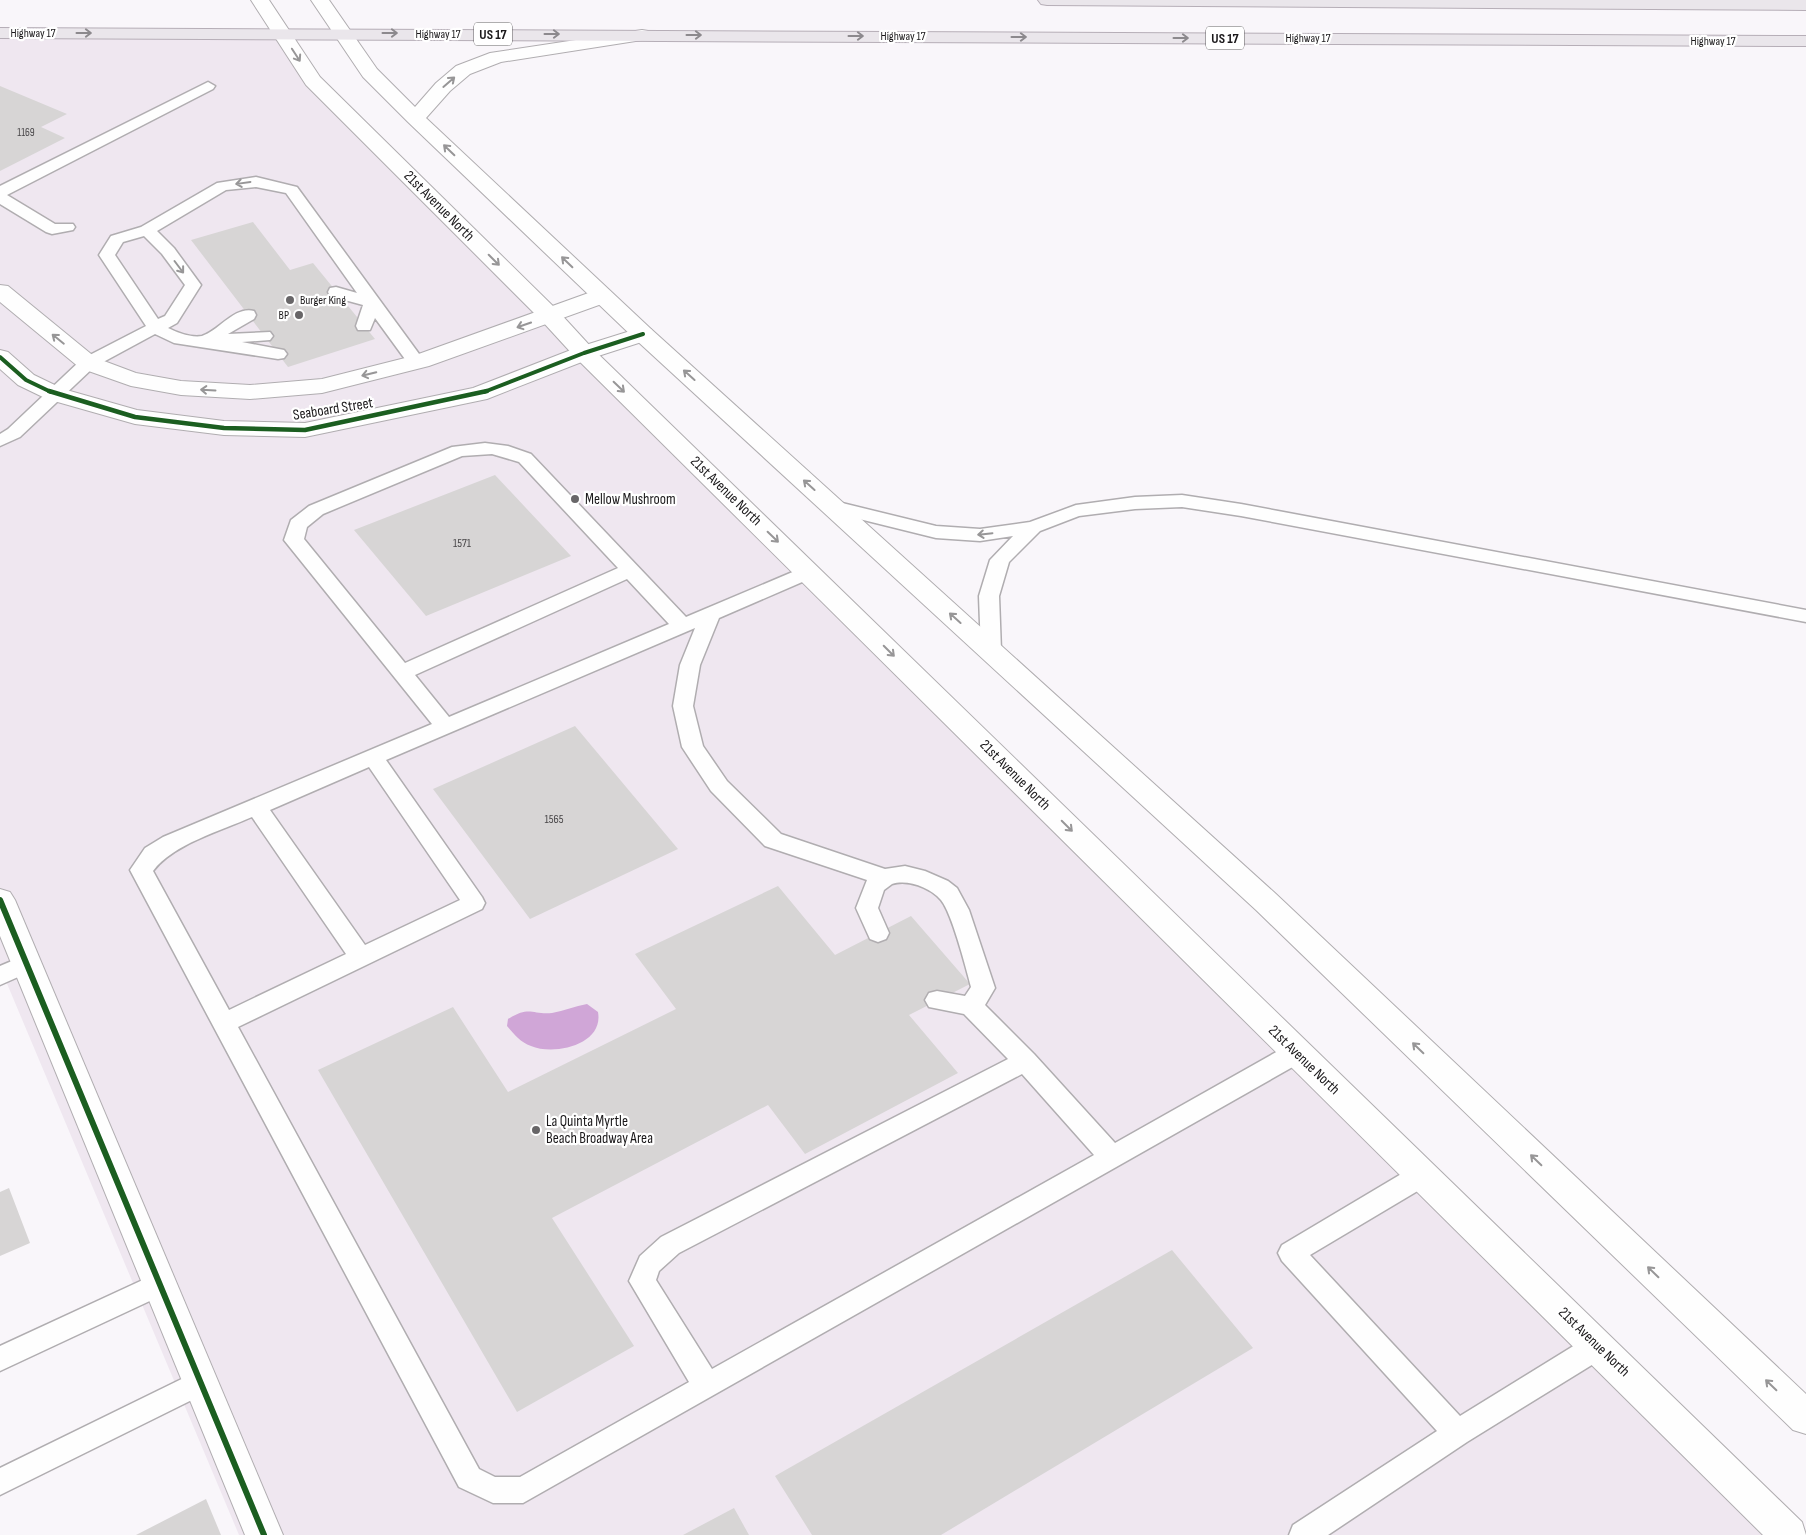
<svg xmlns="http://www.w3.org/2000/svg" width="1806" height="1535" viewBox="0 0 1806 1535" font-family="'Sofia Sans Condensed',sans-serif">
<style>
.built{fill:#efe7f0}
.water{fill:#d0a6d7}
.building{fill:#d7d5d5}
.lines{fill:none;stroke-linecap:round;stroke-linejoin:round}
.service-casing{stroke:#b0adb0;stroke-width:3}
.minor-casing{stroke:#b0adb0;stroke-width:2}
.tertiary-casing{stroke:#b0adb0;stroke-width:2}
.secondary-casing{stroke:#b0adb0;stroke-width:2}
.trunk-casing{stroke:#b6aeb7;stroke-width:2}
.service{fill:#fefefe;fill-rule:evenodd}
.minor{fill:#fefefe;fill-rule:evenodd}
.tertiary{fill:#fefefe;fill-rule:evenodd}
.secondary{fill:#fefefe;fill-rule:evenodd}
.trunk{fill:#eae6eb;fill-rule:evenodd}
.cycleway-far2-casing{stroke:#fff;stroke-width:6}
.cycleway-far1-casing{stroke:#fff;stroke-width:8}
.cycleway-casing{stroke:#fff;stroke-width:9}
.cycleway-far2{stroke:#1b5e20;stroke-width:4}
.cycleway-far1{stroke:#1b5e20;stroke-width:4.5}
.cycleway{stroke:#1b5e20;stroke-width:6}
.oneway{stroke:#8c898d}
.oneway2{stroke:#979697}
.poi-dot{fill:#686668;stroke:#fff;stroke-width:2}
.labels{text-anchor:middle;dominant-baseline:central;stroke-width:4.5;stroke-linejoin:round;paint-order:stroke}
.far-number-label{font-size:11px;fill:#494749}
.far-street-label{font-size:12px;fill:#1a181a;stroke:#fff}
.far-poi-label{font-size:12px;fill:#1a181a;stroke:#fff;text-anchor:start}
.number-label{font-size:12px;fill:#494749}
.shield{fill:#fff;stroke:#5f5d5f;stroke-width:1}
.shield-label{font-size:14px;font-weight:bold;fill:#1a181a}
.street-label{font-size:15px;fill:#1a181a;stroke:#fff}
.poi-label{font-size:15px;fill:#1a181a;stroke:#fff;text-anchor:start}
</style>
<rect width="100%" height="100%" fill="#f9f6fa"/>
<path class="built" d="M0 33H282L313 81 1789 1535H239L0 967Z"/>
<path class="water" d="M587 1004 598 1012C604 1045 554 1056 531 1046 520 1042 514 1034 507 1026L508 1019C530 1005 532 1015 552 1013 564 1011 575 1006 587 1004Z"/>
<path class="building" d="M0 86 67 114 41 127 65 138 0 171Z
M253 222 290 270 313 263 375 339 288 367 191 240Z
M495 475 571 556 426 616 354 530Z
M575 726 678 849 530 919 433 789Z
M778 886 835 955 911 916 970 984 909 1015 958 1073 805 1154 768 1105 552 1218 634 1346 517 1412 318 1070 453 1007 508 1092 676 1009 635 954Z
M9 1188 30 1243 0 1256V1192Z
M1172 1250 1253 1348 941 1535H812L775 1476Z
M206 1499 221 1535H136Z
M734 1508 749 1535H683Z"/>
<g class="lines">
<defs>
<path id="service" d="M208 82 215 86 213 89 7 195 55 224H73L75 227 73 230 52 234 46 232 0 204V186Z
M256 177 297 187 422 358 425 362 422 366H410L375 318 370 330H358L356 326 363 305 330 296 328 292 330 288 336 287 357 293 286 193 256 187 226 190 157 231 174 248 201 285 177 323 168 328C176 332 191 338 202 336 219 331 234 306 254 311L256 315 254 319 228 334 270 332 273 336 270 340 242 342 284 350 287 354 284 358 278 359 174 343 155 334 94 367 20 437 0 446V434L8 429 82 359 146 326 99 255 111 236 141 227 217 183ZM144 236 162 254 185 285 165 316 158 319 115 255 123 242Z
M485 443 508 446 531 454 686 617 802 568 809 566 816 568 819 572 816 576 719 618 700 665 693 706 703 746 727 781 781 834 885 869 905 866 925 871 948 881 957 888 969 910 995 988 985 1005 1034 1054 1115 1143 1287 1046 1296 1043 1305 1046 1308 1053 1305 1060 523 1503H493L459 1487 130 870 145 848 163 837 432 724 284 540 291 520 309 506 452 447ZM492 454 519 462 618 568 405 663 304 539 307 527 323 514 462 456ZM627 579 669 624 449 717 415 675ZM695 628 680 665 673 706 682 747 711 791 765 846 867 880 856 908 870 939 878 942 886 939 889 933 878 908 884 890 892 884C907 879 930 887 941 900 952 913 966 968 971 987L965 996 937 991 929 993 925 1000 929 1007 964 1014 1008 1059 661 1237 640 1256 629 1281 689 1382 520 1477H495L479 1469 238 1027 482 909 485 903 482 897 386 760ZM369 767 460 900 365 945 270 810ZM252 817 346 954 229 1010 153 871C173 844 221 831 252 817ZM1022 1074 1094 1155 712 1369 656 1280 659 1271 679 1253Z
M1182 495 1241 504 1806 610V622L1241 516 1182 507 1135 509 1079 516 1040 531 1009 562 999 596 1001 651 998 656 991 658 984 656 981 651 979 596 990 560 1013 536 980 541 936 538 827 511 825 507 827 503 834 501 936 526 980 529 1030 522 1076 505 1135 497Z
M26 955 34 958 38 964 34 970 0 985V966Z
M1422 1164 1431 1167 1435 1175 1431 1183 1310 1255 1460 1416 1588 1337 1598 1334 1608 1337 1611 1346 1608 1355 1467 1442 1328 1535H1289L1293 1525 1437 1431 1282 1261 1278 1253 1282 1245 1413 1167Z
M160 1272 169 1276 173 1284 169 1292 0 1371V1346Z
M200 1370 210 1373 214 1382 210 1391 0 1495V1468Z"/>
<path id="minor" d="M0 889 10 892 15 900 283 1535H245L0 936Z"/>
<path id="tertiary" d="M0 285 8 286 96 358 136 373 181 381 250 385 322 379 413 356 594 291 602 290 610 291 613 296 610 301 429 366 322 393 250 399 181 395 131 386 80 368 0 302Z
M643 327 651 329 654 334 651 339 592 358 487 399 305 437 224 435 135 424 47 399 18 385 0 369V350L8 352 34 375 63 389 137 410 224 421 305 423 473 388 576 348Z"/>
<path id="secondary" d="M251 0H269L320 77 558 311 592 348 1802 1522 1806 1535H1763L576 358 542 321 306 85Z
M311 0H329L377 69 415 107 436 83 456 66 490 53 642 30 648 31 651 35 648 39 642 40 501 62 470 74 450 91 426 118 651 329 1276 894 1806 1394V1434L1793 1430 1256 910 635 339 408 122 363 77Z"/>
<path id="trunk" d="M1038 0H1806V10L1047 5 1041 4Z
M0 28 1806 36V46L0 38Z"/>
</defs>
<use href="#service" class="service-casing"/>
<use href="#minor" class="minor-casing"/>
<use href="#tertiary" class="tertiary-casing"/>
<use href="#secondary" class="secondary-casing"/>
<use href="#trunk" class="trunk-casing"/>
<use href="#service" class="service"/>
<use href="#minor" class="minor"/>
<use href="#tertiary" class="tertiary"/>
<use href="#secondary" class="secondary"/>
<use href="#trunk" class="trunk"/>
<defs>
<path id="cycleway-far2" d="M0 357 26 380 51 392
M484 392 584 353 643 334"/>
<path id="cycleway-far1" d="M49 391 135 417 224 428 305 430 487 391"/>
<path id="cycleway" d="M0 900 264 1535"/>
</defs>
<use href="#cycleway-far2" class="cycleway-far2-casing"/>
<use href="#cycleway-far1" class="cycleway-far1-casing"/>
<use href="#cycleway" class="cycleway-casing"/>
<use href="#cycleway-far2" class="cycleway-far2"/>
<use href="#cycleway-far1" class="cycleway-far1"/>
<use href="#cycleway" class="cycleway"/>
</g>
<defs><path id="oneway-shaft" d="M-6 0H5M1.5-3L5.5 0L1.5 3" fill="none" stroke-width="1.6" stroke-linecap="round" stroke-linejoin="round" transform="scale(1.25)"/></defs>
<g class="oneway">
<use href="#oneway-shaft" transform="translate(84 33)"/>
<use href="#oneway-shaft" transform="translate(390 33)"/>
<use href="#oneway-shaft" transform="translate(552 34)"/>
<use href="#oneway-shaft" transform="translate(694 35)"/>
<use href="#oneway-shaft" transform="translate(856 36)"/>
<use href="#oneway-shaft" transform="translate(1019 37)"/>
<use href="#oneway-shaft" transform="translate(1181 38)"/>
</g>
<g class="oneway2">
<use href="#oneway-shaft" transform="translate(296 55) rotate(57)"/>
<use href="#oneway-shaft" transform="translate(449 82) rotate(-41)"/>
<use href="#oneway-shaft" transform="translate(449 150) rotate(-136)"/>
<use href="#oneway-shaft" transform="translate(243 183) rotate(172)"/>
<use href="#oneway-shaft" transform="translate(494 260) rotate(45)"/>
<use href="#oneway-shaft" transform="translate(567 262) rotate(-136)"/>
<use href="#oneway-shaft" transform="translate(179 267) rotate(53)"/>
<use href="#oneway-shaft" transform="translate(524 325) rotate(161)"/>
<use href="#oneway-shaft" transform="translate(58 339) rotate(-141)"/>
<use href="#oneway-shaft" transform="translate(369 374) rotate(166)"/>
<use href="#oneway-shaft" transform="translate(689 375) rotate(-138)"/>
<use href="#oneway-shaft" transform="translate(619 387) rotate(44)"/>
<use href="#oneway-shaft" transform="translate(208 390) rotate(-177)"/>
<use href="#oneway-shaft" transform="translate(809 485) rotate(-138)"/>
<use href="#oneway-shaft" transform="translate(985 534) rotate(174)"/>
<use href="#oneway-shaft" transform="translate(773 537) rotate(44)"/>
<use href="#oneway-shaft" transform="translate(955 618) rotate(-138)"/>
<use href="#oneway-shaft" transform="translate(889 651) rotate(45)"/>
<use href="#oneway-shaft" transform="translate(1067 826) rotate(45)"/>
<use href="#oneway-shaft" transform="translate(1418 1048) rotate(-136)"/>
<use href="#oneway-shaft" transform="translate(1536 1160) rotate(-136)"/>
<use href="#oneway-shaft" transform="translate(1653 1272) rotate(-136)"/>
<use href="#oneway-shaft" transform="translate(1771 1385) rotate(-136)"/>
</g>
<g class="poi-dot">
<circle cx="290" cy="300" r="5"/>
<circle cx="299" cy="315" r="5"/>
<circle cx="575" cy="499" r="5"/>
<circle cx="536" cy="1130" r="5"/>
</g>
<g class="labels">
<g class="far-number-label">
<text x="26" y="132">1169</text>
</g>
<g class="far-street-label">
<text x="33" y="33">Highway 17</text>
<text x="438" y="34">Highway 17</text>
<text x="903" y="36">Highway 17</text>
<text x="1308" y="38">Highway 17</text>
<text x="1713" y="41">Highway 17</text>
</g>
<g class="far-poi-label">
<text x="300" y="300">Burger King</text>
<text x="289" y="315" text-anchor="end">BP</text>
</g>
<g class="number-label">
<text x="462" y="543">1571</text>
<text x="554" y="819">1565</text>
</g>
<g class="shield">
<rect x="474" y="22.5" width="38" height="23" rx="4"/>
<rect x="1206" y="26.5" width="38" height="23" rx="4"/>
</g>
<g class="shield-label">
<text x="493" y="34">US 17</text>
<text x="1225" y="38">US 17</text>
</g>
<g class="street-label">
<text transform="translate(439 206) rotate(45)">21st Avenue North</text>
<text transform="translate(333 409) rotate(-9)">Seaboard Street</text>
<text transform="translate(726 491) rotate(44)">21st Avenue North</text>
<text transform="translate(1015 775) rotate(45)">21st Avenue North</text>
<text transform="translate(1304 1060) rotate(44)">21st Avenue North</text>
<text transform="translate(1594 1342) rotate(44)">21st Avenue North</text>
</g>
<g class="poi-label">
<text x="585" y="499">Mellow Mushroom</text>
<text x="546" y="1121">La Quinta Myrtle<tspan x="546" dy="17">Beach Broadway Area</tspan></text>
</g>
</g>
</svg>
